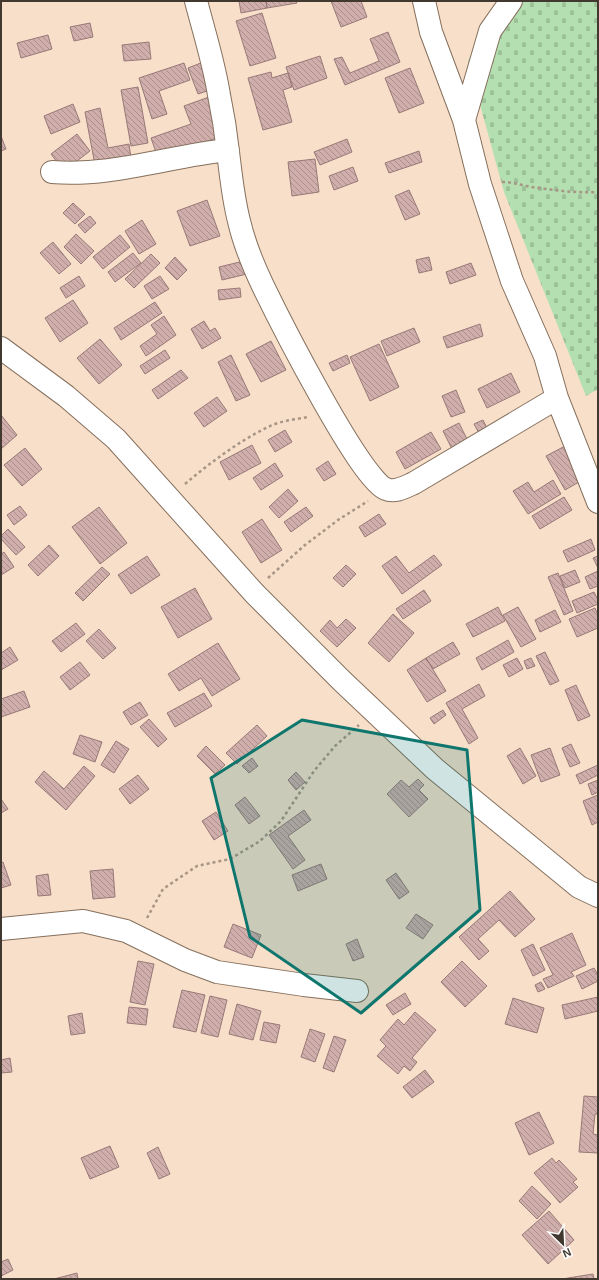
<svg xmlns="http://www.w3.org/2000/svg" width="599" height="1280" viewBox="0 0 599 1280" font-family="Arial,sans-serif">
<style>
.cemetery{fill:url(#cemetery-stones)}
.building{fill:url(#building-back-hatch);stroke:#987977}
.lines{fill:none;stroke-linecap:round;stroke-linejoin:round}
.minor-casing{stroke:#85705d;stroke-width:24}
.path{stroke:#a79585;stroke-width:2.5;stroke-dasharray:3 3;stroke-linecap:butt}
.minor{stroke:#fff;stroke-width:22}
.marked{fill:#0f766e;fill-opacity:0.2;stroke:#0f766e;stroke-width:3;stroke-linejoin:round}
</style>
<defs>
<pattern id="cemetery-stones" width="16" height="16" patternUnits="userSpaceOnUse"><rect width="16" height="16" fill="#b4e0b1"/><path d="M2 7V4a2 2 0 0 1 4 0v3zM10 15v-3a2 2 0 0 1 4 0v3z" fill="#9cc199"/></pattern>
<pattern id="building-back-hatch" width="6" height="6" patternUnits="userSpaceOnUse"><rect width="6" height="6" fill="#cfaeac"/><path d="M-1 5l2 2M0 0l6 6M5-1l2 2" fill="none" stroke="#aa8f8c"/></pattern>
</defs>
<rect width="100%" height="100%" fill="#f8dfca"/>
<path class="cemetery" d="M497 1H598V389L586 396 504 192 468 61Z"/>
<path class="building" d="M239 1H266L267 8 241 13Z
M266 1H296L297 3 267 8Z
M331 1H361L367 17 341 27Z
M262 13 276 58 250 66 236 21Z
M90 23 93 37 74 41 70 27Z
M388 32 400 62 345 85 334 59 342 57 350 73 379 61 370 39Z
M48 35 52 49 21 58 17 43Z
M149 42 151 59 124 61 122 45Z
M320 56 327 78 294 90 286 67Z
M206 61 216 88 198 94 188 68Z
M184 63 190 80 159 91 167 114 152 119 139 78Z
M410 68 424 103 399 113 385 78Z
M271 72 272 78 288 73 292 87 283 90 292 122 263 130 248 78Z
M138 87 148 143 131 146 121 90Z
M209 97 223 136 158 158 151 138 191 124 184 106Z
M73 104 80 122 51 134 44 116Z
M100 108 108 148 129 144 131 158 95 165 85 112Z
M77 134 90 151 64 171 51 154Z
M1 136 6 149 1 151Z
M347 139 352 152 320 165 314 152Z
M419 151 422 162 389 173 385 163Z
M315 159 319 192 292 196 288 162Z
M353 167 358 181 334 190 329 176Z
M409 190 420 214 405 220 395 196Z
M207 200 220 236 190 246 177 211Z
M73 203 85 214 75 224 63 213Z
M90 216 96 223 85 233 78 225Z
M142 220 156 244 139 254 125 231Z
M76 234 94 251 81 264 64 247Z
M120 235 130 247 103 269 93 257Z
M53 242 71 264 59 274 40 253Z
M133 253 141 263 115 282 108 272Z
M151 254 160 263 134 288 125 279Z
M175 257 187 270 177 280 165 268Z
M429 257 432 270 419 273 416 260Z
M248 260 251 273 222 280 219 267Z
M471 263 476 275 450 284 446 272Z
M79 276 85 286 66 298 60 288Z
M160 276 169 289 152 299 144 286Z
M240 288 241 297 219 300 218 290Z
M73 300 88 323 60 342 45 318Z
M155 302 162 313 121 340 114 328Z
M164 316 176 335 146 356 140 346 157 334 151 325Z
M204 321 210 331 215 328 221 338 202 349 191 329Z
M480 324 483 336 447 348 443 337Z
M414 328 420 342 387 356 381 341Z
M100 339 122 365 99 384 77 358Z
M271 341 286 370 261 382 246 354Z
M379 344 399 387 370 401 350 357Z
M165 350 170 358 145 374 140 366Z
M231 355 250 395 236 401 218 362Z
M347 355 350 363 333 371 329 363Z
M181 370 188 378 158 399 152 390Z
M511 373 520 392 487 408 478 389Z
M456 390 465 412 451 417 442 396Z
M217 397 227 411 204 427 194 413Z
M1 415 17 435 1 449Z
M483 420 489 432 481 437 474 424Z
M459 423 471 447 455 455 443 431Z
M285 430 292 442 275 452 268 440Z
M431 432 441 449 405 469 396 452Z
M252 445 261 463 229 480 220 462Z
M567 445 586 478 565 490 546 456Z
M25 448 42 469 22 486 4 465Z
M328 461 336 474 324 481 316 469Z
M275 463 283 476 261 490 253 478Z
M553 480 561 494 528 514 513 491 528 482 534 492Z
M288 489 298 501 279 518 269 507Z
M564 497 572 510 540 529 532 516Z
M20 506 27 515 14 525 7 515Z
M99 507 127 543 100 564 72 527Z
M306 507 313 516 291 532 284 522Z
M379 514 386 524 365 537 359 527Z
M262 519 282 550 261 563 242 532Z
M8 529 25 547 16 555 1 539V536Z
M591 539 595 550 568 562 563 551Z
M49 545 59 556 38 576 28 565Z
M4 552 14 567 1 575V554Z
M434 555 442 565 402 594 382 566 396 556 409 573Z
M147 556 160 575 131 594 118 575Z
M598 556V568L593 558Z
M346 565 356 574 343 587 333 578Z
M102 567 110 574 83 601 75 593Z
M575 570 580 582 565 588 560 576Z
M598 571V586L590 589 585 577Z
M558 573 573 611 564 615 548 577Z
M195 588 212 619 178 638 161 607Z
M424 590 431 601 403 619 396 609Z
M594 592 598 600V604L577 613 572 601Z
M498 607 505 621 473 637 466 624Z
M518 607 536 639 521 647 503 615Z
M595 608 598 615V628L577 637 569 619Z
M555 610 561 622 540 632 535 620Z
M393 614 414 633 389 662 368 643Z
M346 619 356 628 337 647 320 631 330 620 337 628Z
M76 623 85 634 61 652 52 641Z
M99 629 116 648 103 659 86 641Z
M508 640 514 652 482 670 476 658Z
M453 642 460 654 433 669 426 658Z
M218 643 240 679 212 696 201 678 179 691 168 674Z
M10 647 18 660 1 670V653Z
M545 652 559 681 550 685 536 656Z
M426 658 446 691 427 702 407 670Z
M517 658 523 669 509 677 503 665Z
M531 658 535 666 527 669 524 661Z
M80 662 90 675 70 690 60 677Z
M479 684 485 696 462 709 478 738 469 744 446 703Z
M576 685 590 716 578 721 565 690Z
M24 691 30 707 1 717V699Z
M204 693 212 706 175 727 167 713Z
M140 702 148 715 131 725 123 712Z
M443 710 446 715 434 724 430 718Z
M149 719 167 739 158 747 140 727Z
M257 725 267 736 237 764 226 753Z
M80 735 102 742 95 762 73 754Z
M116 741 129 749 114 773 101 765Z
M571 744 580 763 570 767 562 748Z
M206 746 225 765 215 774 197 756Z
M520 748 536 776 523 784 507 756Z
M550 748 560 775 541 782 531 755Z
M252 758 258 766 249 773 242 766Z
M598 765V775L580 784 576 775Z
M84 766 95 776 66 810 35 782 44 771 64 789Z
M296 772 305 782 296 790 288 780Z
M138 775 149 789 130 804 119 789Z
M418 779 424 785 419 790 428 799 409 817 387 794 401 780 409 787Z
M598 780V792L592 795 588 784Z
M598 795V822L592 825 583 801Z
M245 797 260 816 249 824 235 805Z
M1 799 8 809 1 813Z
M304 810 311 820 288 836 305 860 293 869 269 835Z
M216 812 228 831 214 840 202 821Z
M3 862 11 885 1 888V863Z
M321 864 327 879 298 891 292 875Z
M113 869 115 897 93 899 90 871Z
M396 873 409 892 399 899 386 880Z
M48 874 51 895 38 896 36 876Z
M510 891 535 919 515 937 499 920 478 939 489 951 479 960 459 937Z
M416 914 433 925 423 939 406 928Z
M233 924 261 935 252 958 224 947Z
M572 933 586 965 571 972 574 976 548 988 543 979 553 975 540 948Z
M357 939 364 957 353 961 346 944Z
M533 944 545 970 533 976 521 950Z
M138 961 154 964 145 1005 130 1002Z
M462 961 487 986 465 1007 441 982Z
M594 968 598 975V981L582 989 576 976Z
M541 982 545 989 538 992 535 985Z
M182 990 205 995 196 1032 173 1027Z
M405 993 411 1004 393 1015 386 1005Z
M210 996 227 1000 218 1037 201 1033Z
M598 997V1011L565 1019 562 1005Z
M513 998 544 1008 537 1033 505 1024Z
M237 1004 261 1011 253 1040 229 1034Z
M129 1007 148 1009 146 1025 127 1023Z
M415 1012 436 1030 412 1058 417 1062 410 1071 404 1066 398 1074 377 1056 386 1046 380 1040 398 1019 404 1025Z
M82 1013 85 1033 71 1035 68 1016Z
M264 1022 280 1025 276 1043 260 1040Z
M310 1029 325 1034 315 1062 301 1057Z
M334 1036 346 1040 334 1072 323 1068Z
M10 1058 12 1072 1 1073V1060Z
M425 1070 434 1082 412 1098 403 1087Z
M584 1096 598 1097V1114H595L593 1134 598 1135V1153L579 1152Z
M539 1112 554 1143 529 1155 515 1123Z
M110 1146 119 1167 90 1179 81 1158Z
M158 1147 170 1174 159 1179 147 1153Z
M552 1158 556 1163 559 1160 577 1179 573 1182 578 1187 560 1203 534 1173Z
M532 1186 551 1204 537 1219 519 1201Z
M549 1211 574 1240 548 1264 522 1235Z
M8 1259 13 1270 1 1276V1262Z
M77 1273 78 1279H54Z
M593 1274 594 1279H562Z"/>
<g class="lines">
<defs>
<path id="minor" d="M196 1C204 32 214 63 219 95 223 114 226 133 228 152 231 175 233 198 239 221 244 243 253 265 263 286 278 317 361 481 386 489 395 493 405 487 414 483L557 398
M424 1 431 32 464 120 480 184 512 281 545 356 557 398 598 502
M464 120 490 31 511 1
M52 172C112 177 169 156 228 150
M1 348 66 396 116 439 255 594 342 681 435 769 579 887 598 896
M1 929 83 921 126 931 185 960 217 972 304 985 357 991"/>
</defs>
<use href="#minor" class="minor-casing"/>
<path class="path" d="M502 182C515 182 526 187 539 188 559 191 578 193 598 192
M185 484C211 462 239 441 270 426 281 421 296 419 309 417
M268 578 305 545 338 520 368 501
M147 918 163 889 197 866 230 859 260 841 281 821 314 771 335 746 359 725"/>
<use href="#minor" class="minor"/>
</g>
<path class="marked" d="M302 720 467 750 480 910 361 1013 250 937 211 778Z"/>
<rect width="599" height="1280" fill="none" stroke="#41382f" stroke-width="4"/>
<g transform="translate(563 1244) rotate(156)" stroke="#ffffff" stroke-width="3" paint-order="stroke">
<path d="M0-3L7 15L0 10L-7 15Z" fill="#41382f"/>
<text y="-6" font-size="11" font-weight="bold" text-anchor="middle" fill="#41382f">N</text>
</g>
</svg>
